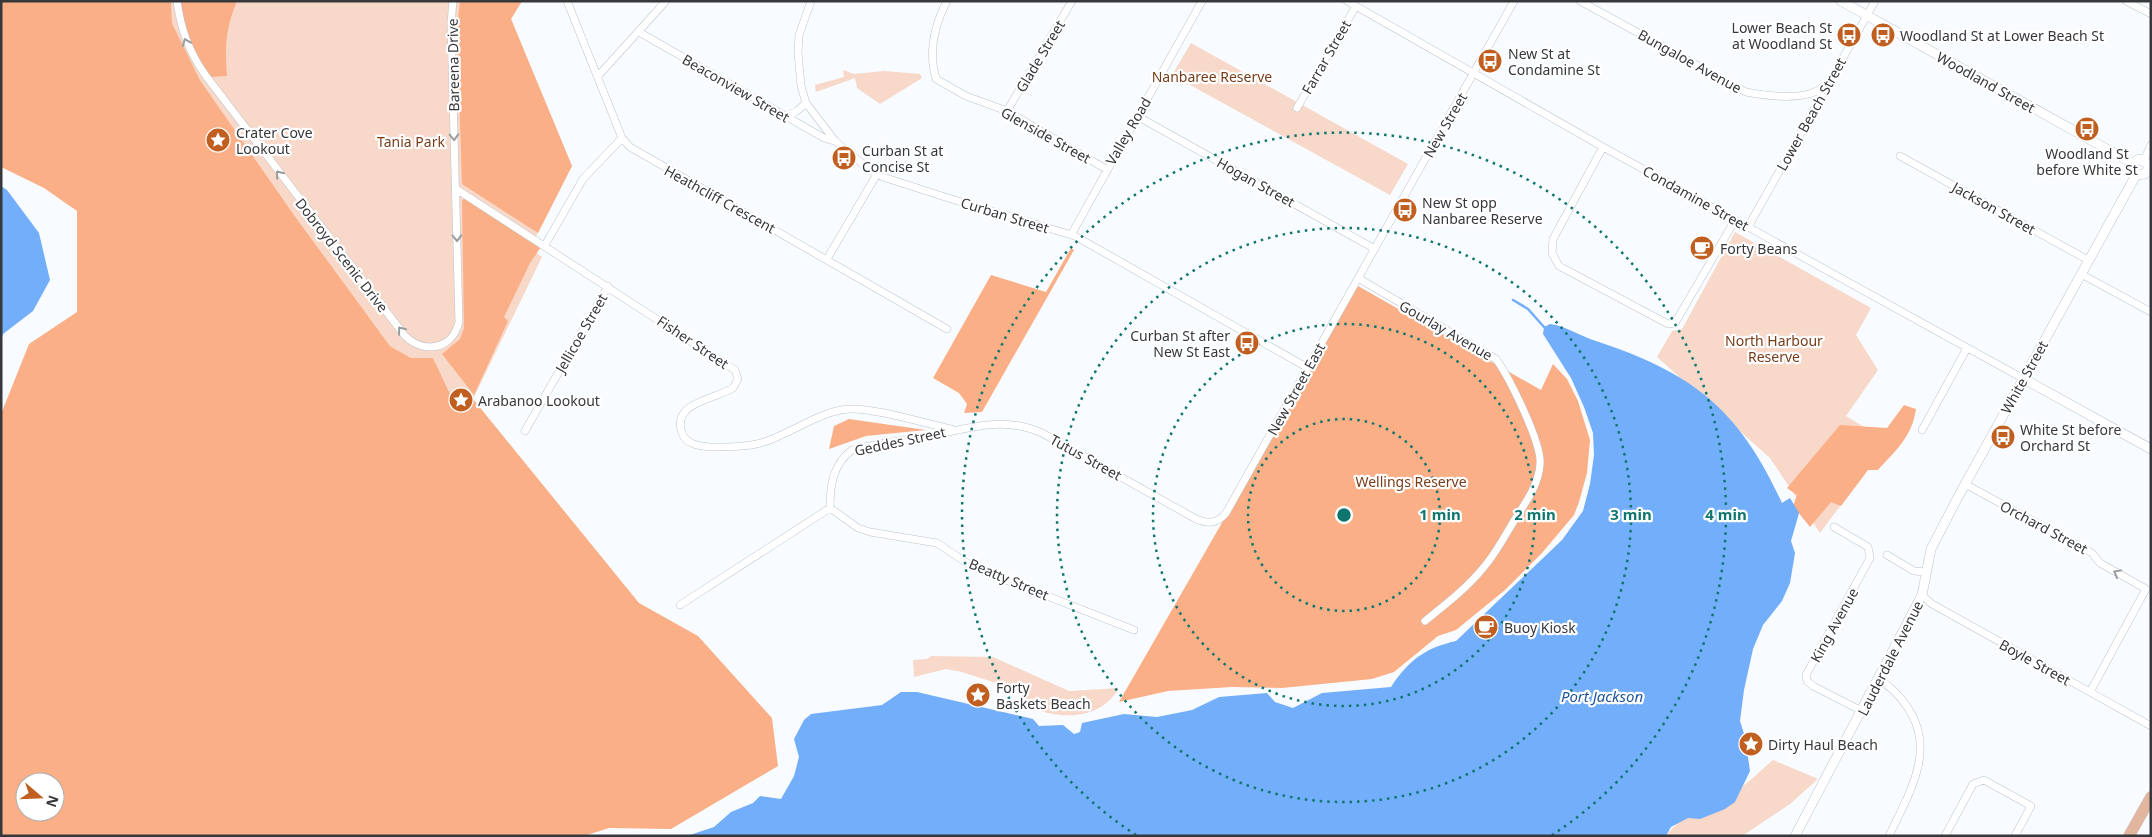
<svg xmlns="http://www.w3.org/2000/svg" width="2152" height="837" viewBox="0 0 2152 837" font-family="'Noto Sans',sans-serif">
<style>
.green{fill:#f7d8c9}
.forest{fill:#faaf87;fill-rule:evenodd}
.water{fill:#73aefb}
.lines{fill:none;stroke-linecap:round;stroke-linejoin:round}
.stream{stroke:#73aefb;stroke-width:2.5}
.minor-casing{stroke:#bdc4cd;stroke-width:8}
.tertiary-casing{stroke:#bdc4cd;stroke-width:10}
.primary-casing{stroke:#d7d7d8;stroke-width:12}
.minor{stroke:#fff;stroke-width:7}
.tertiary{stroke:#fff;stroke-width:9}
.primary{stroke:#e1b59e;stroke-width:11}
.oneway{stroke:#9a9c9e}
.ring{fill:none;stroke:#0f766e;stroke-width:2.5;stroke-dasharray:2.5 5}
.labels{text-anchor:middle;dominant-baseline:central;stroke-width:4.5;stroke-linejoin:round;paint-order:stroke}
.poi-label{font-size:14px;fill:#36383c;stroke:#fff;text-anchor:start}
.street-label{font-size:14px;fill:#36383c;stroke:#fff}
.park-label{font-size:14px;fill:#783d1a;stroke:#fff}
.water-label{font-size:15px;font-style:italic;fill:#1e569b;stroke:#fff}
.centre{fill:#0f766e;stroke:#fff;stroke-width:2.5}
.ring-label{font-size:15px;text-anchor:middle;font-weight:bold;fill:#0f766e;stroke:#fff;stroke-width:4.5;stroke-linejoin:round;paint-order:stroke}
</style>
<rect width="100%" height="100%" fill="#f8fbff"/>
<path class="green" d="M171 1H522L511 19 572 166 530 248 542 257 473 399 452 398 433 358H411L390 346 294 215 200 80 172 23Z
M1191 43 1408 164 1390 195 1172 75Z
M843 70 854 74 884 71 920 74 922 78 880 104 857 88 855 78 816 92 815 85 844 77Z
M1735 232 1871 308 1856 335 1878 370 1846 416 1888 442 1820 533 1770 458 1657 357 1672 331 1682 329Z
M931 656 993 657 1069 691 1119 688C1104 714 1076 719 1048 713 1041 711 1032 710 1027 704 1024 701 1022 695 1020 691L962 672 946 669 914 677 913 660 927 659Z
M1773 760 1818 779 1790 804 1742 836H1666C1683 812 1717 804 1740 788 1752 780 1762 769 1773 760Z"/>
<path class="forest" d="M1 1H171L172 23 200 80 294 215 390 346 411 358H433L452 398 473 399 639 603 698 636 772 718 778 766 671 829 609 828 584 836H1V414L29 344 77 312V211L44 188 1 167ZM25 782H55V812H25Z
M180 1H237C225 30 225 46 227 76L211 77C191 49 186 36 180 1Z
M460 1H522L511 19 572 166 538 233 462 184 457 29Z
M466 198 541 247 530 263 504 317 508 321 474 395 442 354 460 339 464 328 462 200Z
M1071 248 1074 250 982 412 964 413 967 404 959 393 933 378 991 275 1046 292Z
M1358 286 1541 390 1553 364 1567 379 1578 401 1590 440 1587 473 1579 502 1574 515 1542 553 1505 590 1456 630 1438 636 1394 672 1372 679 1282 688 1232 687 1168 691 1119 702Z
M1904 405 1916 409C1912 437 1896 450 1878 470H1868L1841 506 1831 502 1810 527 1793 506 1797 495 1787 488 1840 425 1887 428Z
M849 419 926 430 866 436 829 449 834 426Z"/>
<path class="water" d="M1 186 7 190 39 233 50 280 33 311 3 334 1 341Z
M1550 324C1566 326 1580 336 1596 341 1693 373 1739 409 1782 503L1790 498 1799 513 1791 541 1795 553 1790 583 1782 601 1763 625 1753 649 1744 690 1740 721 1745 737 1750 771 1735 802 1725 809 1700 819 1688 818 1671 827 1666 836H687L714 827 731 812 753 803 760 796 781 799 794 776 799 757 794 739 804 720 811 714 882 705 901 692H917L1033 719 1039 726 1063 725 1074 734 1080 732 1082 723 1124 714 1157 717 1192 710 1219 697 1267 693 1275 702 1293 708 1322 693 1391 687C1409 660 1425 648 1456 641L1562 540 1583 511 1590 484 1594 455 1593 433 1584 407 1571 378 1543 334 1544 327Z"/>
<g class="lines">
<path class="stream" d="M1513 300 1528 309 1544 327"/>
<defs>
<path id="minor" d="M177 1C181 30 189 52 206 76L405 336C424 354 452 350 459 322L451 23 453 1
M567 1 622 138 630 147 947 329
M811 1 799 35 798 53 801 86 806 103 835 141 870 170 883 177 945 197 1075 236 1308 368
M947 1C934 26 928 52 936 79L966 96 1007 111 1106 169
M1347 1 1603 147 2024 379
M1580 1 1746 92C1765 96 1794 99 1812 93 1820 91 1825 85 1831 79
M2126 1 2151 14
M639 32 824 138 834 141
M598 76 666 1
M1297 108 1356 6
M1007 111 1072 1
M787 116 797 111 806 103
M1137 116 1375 249
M1603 147 1553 239 1552 253 1559 266 1668 324 1675 323 1735 220
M1900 156 2088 260
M2144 160 2151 145
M456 189 735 370 738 379 733 388C716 399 671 402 682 433 686 445 700 446 711 447 728 447 747 447 764 442 792 433 820 411 849 409 875 408 924 423 951 429
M1748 227 1875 1
M1071 235 1202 1
M545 245 583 179 622 138
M827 259 877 174
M2081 274 2151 312
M1358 278 1496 359C1509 377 1542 443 1540 464 1539 483 1528 499 1517 516 1507 532 1497 552 1484 567 1467 588 1446 604 1425 621
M1922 430 1967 348
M525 431 608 286
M1965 484 2092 553 2100 563 2146 589 2090 692
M830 508C830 485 833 464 852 450 876 443 901 441 925 437 966 429 1002 415 1042 433L1196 519C1208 524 1217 524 1226 513L1514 1
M1834 527 1868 547 1870 558 1806 675 1807 681 1813 686 1862 711
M1887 555 1914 571 1926 572
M1922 595 1932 604 2151 726
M680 605 830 508 858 528 870 532 937 543 973 567 1134 630
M1877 679C1890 685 1900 696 1908 708 1937 751 1908 795 1889 836
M1945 836 1973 784 1984 780 2031 806 2015 836"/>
<path id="tertiary" d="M1841 1 2132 163
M2132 163 2139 159 2148 164V169L2145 174 2136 175
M2024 379 2151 449
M1795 836 1922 595 1931 549 1958 497 2136 175"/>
<path id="primary" d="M2129 836 2151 797"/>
</defs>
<use href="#minor" class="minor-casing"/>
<use href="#tertiary" class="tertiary-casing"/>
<use href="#primary" class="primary-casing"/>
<use href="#minor" class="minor"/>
<use href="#tertiary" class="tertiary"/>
<use href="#primary" class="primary"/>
</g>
<defs><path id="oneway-chevron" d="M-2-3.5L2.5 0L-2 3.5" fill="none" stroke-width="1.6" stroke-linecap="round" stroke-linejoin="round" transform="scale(1.25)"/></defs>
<g class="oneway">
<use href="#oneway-chevron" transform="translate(186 42) rotate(-112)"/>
<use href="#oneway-chevron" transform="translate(454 137) rotate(88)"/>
<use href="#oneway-chevron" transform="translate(279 174) rotate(-128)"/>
<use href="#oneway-chevron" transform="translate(457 238) rotate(89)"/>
<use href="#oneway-chevron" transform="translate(401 330) rotate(-129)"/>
<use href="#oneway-chevron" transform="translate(2117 573) rotate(-151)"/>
</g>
<g class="ring">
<circle cx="1344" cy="515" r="96"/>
<circle cx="1344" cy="515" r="191"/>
<circle cx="1344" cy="515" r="287"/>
<path d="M1136 835A382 382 0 1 1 1552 835"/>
</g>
<defs>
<symbol id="bus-disc" viewBox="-11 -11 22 22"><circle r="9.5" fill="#c05f20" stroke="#fff"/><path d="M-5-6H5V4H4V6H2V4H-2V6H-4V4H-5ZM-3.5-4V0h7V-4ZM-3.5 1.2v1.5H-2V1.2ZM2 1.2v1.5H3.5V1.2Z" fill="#fff"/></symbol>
<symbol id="sight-disc" viewBox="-11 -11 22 22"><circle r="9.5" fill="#c05f20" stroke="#fff"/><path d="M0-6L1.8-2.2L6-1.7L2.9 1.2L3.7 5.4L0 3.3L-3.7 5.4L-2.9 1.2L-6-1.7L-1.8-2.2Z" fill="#fff"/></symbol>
<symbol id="cafe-disc" viewBox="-11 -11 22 22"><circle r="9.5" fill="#c05f20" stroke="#fff"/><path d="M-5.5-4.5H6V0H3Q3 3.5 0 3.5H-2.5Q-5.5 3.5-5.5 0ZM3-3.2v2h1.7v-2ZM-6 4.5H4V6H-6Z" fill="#fff"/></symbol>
</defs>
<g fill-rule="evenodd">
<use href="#bus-disc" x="1835" y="21" width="28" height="28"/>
<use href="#bus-disc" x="1869" y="21" width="28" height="28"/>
<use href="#bus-disc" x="1476" y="47" width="28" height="28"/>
<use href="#bus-disc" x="2073" y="115" width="28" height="28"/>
<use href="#sight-disc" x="204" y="126" width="28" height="28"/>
<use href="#bus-disc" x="830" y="144" width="28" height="28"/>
<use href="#bus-disc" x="1391" y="196" width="28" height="28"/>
<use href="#cafe-disc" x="1688" y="234" width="28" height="28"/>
<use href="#bus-disc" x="1233" y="329" width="28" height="28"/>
<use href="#sight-disc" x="447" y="386" width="28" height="28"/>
<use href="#bus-disc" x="1989" y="423" width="28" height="28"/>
<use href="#cafe-disc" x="1472" y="613" width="28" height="28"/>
<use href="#sight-disc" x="964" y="681" width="28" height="28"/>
<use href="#sight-disc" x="1737" y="730" width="28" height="28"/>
</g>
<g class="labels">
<g class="poi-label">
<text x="1832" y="27" text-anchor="end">Lower Beach St<tspan x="1832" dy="16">at Woodland St</tspan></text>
<text x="1900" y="35">Woodland St at Lower Beach St</text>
<text x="1508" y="53">New St at<tspan x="1508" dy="16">Condamine St</tspan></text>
<text x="236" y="132">Crater Cove<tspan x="236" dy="16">Lookout</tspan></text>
<text x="862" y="150">Curban St at<tspan x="862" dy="16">Concise St</tspan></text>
<text x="2087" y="153" text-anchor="middle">Woodland St<tspan x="2087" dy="16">before White St</tspan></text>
<text x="1422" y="202">New St opp<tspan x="1422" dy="16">Nanbaree Reserve</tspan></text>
<text x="1720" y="248">Forty Beans</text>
<text x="1230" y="335" text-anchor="end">Curban St after<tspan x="1230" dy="16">New St East</tspan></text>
<text x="478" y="400">Arabanoo Lookout</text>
<text x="2020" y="429">White St before<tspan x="2020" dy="16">Orchard St</tspan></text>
<text x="1504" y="627">Buoy Kiosk</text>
<text x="996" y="687">Forty<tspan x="996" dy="16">Baskets Beach</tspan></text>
<text x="1768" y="744">Dirty Haul Beach</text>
</g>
<g class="street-label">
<text transform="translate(1040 56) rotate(-59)">Glade Street</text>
<text transform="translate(1326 57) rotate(-60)">Farrar Street</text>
<text transform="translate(1690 61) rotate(29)">Bungaloe Avenue</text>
<text transform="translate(453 65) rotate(-91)">Bareena Drive</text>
<text transform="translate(1986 82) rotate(29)">Woodland Street</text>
<text transform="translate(736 88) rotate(30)">Beaconview Street</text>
<text transform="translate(1811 114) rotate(-61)">Lower Beach Street</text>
<text transform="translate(1445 125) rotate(-60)">New Street</text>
<text transform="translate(1128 131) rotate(-60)">Valley Road</text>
<text transform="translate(1046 135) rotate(29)">Glenside Street</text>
<text transform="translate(1256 182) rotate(29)">Hogan Street</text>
<text transform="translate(1696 198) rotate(29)">Condamine Street</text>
<text transform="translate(720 199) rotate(29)">Heathcliff Crescent</text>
<text transform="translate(1994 208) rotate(29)">Jackson Street</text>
<text transform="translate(1005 215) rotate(17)">Curban Street</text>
<text transform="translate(342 255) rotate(52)">Dobroyd Scenic Drive</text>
<text transform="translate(1446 330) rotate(30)">Gourlay Avenue</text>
<text transform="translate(581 333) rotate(-60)">Jellicoe Street</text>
<text transform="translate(693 342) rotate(34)">Fisher Street</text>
<text transform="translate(2024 377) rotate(-61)">White Street</text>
<text transform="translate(1296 389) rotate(-61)">New Street East</text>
<text transform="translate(900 441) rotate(-12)">Geddes Street</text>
<text transform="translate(1086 457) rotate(29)">Tutus Street</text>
<text transform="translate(2044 527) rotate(28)">Orchard Street</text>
<text transform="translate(1009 579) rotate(23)">Beatty Street</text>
<text transform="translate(1834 625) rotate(-61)">King Avenue</text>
<text transform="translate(1890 658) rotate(-63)">Lauderdale Avenue</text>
<text transform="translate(2035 662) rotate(29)">Boyle Street</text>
</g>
<g class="park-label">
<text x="1212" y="76">Nanbaree Reserve</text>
<text x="411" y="141">Tania Park</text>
<text x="1774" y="340">North Harbour<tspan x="1774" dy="16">Reserve</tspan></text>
<text x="1411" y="481">Wellings Reserve</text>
</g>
<g class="water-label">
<text x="1602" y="696">Port Jackson</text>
</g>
</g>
<circle cx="1344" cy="515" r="8" class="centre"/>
<g class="ring-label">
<text x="1440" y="520">1 min</text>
<text x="1535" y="520">2 min</text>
<text x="1631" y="520">3 min</text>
<text x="1726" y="520">4 min</text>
</g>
<rect width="2152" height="837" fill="none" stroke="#36383c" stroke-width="5"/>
<g transform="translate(40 797) rotate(109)"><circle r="24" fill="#ffffff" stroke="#afafb1"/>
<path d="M0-4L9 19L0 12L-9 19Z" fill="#c05f20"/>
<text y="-8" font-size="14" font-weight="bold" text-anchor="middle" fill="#36383c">N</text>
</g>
</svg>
